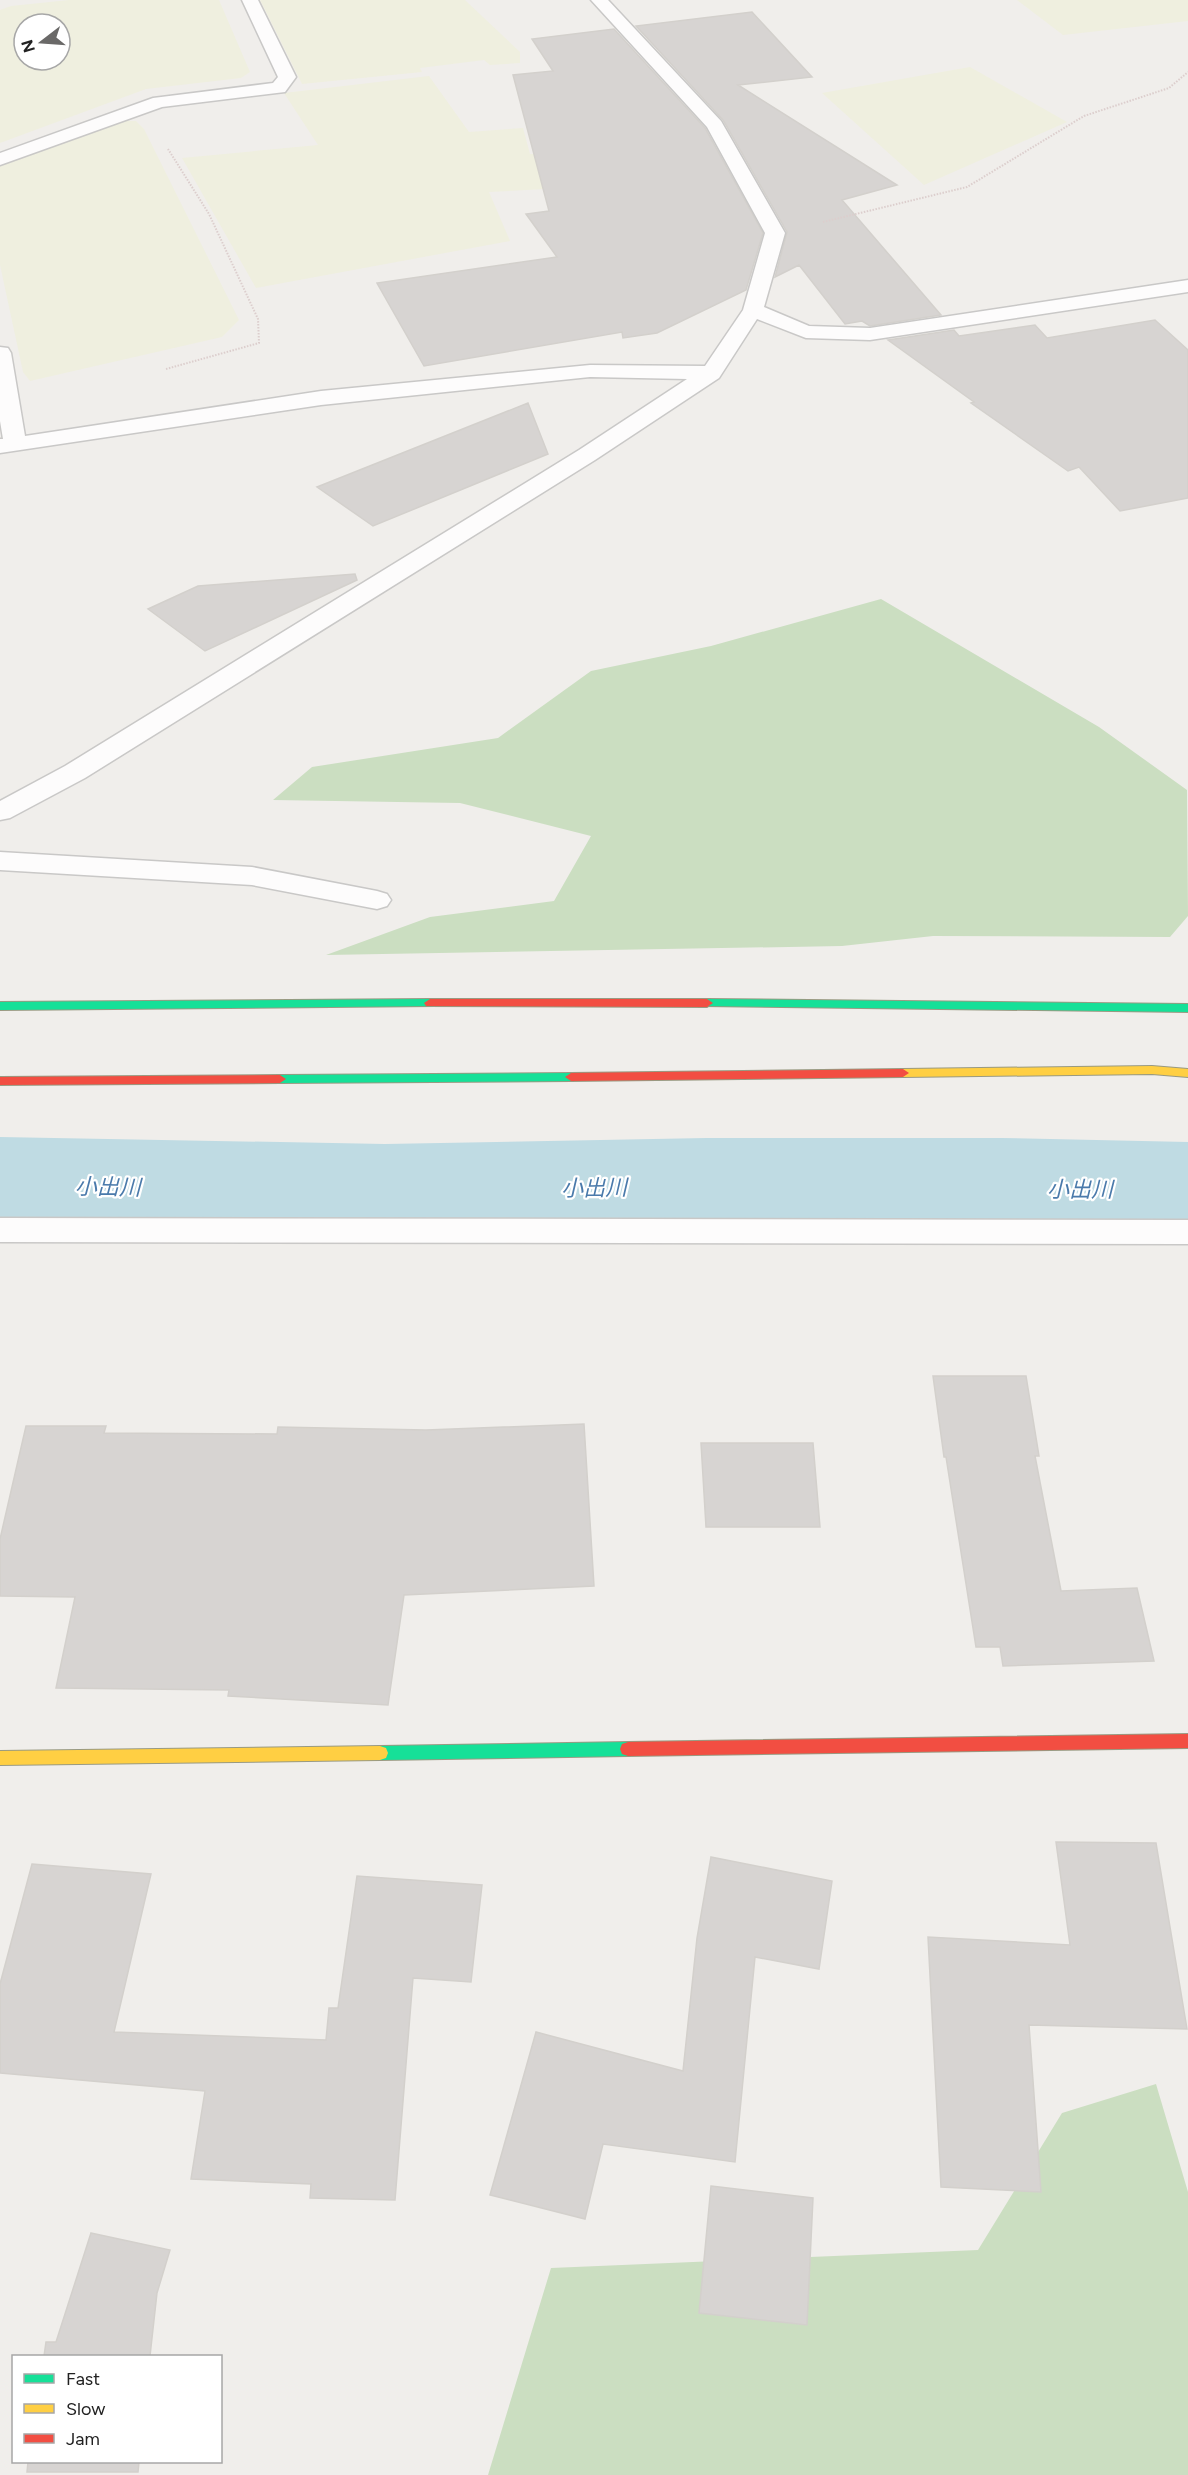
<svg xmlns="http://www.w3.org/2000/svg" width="1188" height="2475" viewBox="0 0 1188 2475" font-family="Figtree,'Noto Sans JP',sans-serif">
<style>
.farmland{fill:#efefdf;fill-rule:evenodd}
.forest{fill:#cbdec1}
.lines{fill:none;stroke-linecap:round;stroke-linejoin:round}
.river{fill:#bfdbe3;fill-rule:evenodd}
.building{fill:#d7d4d2;stroke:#d3d0cc;stroke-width:1.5}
.street-casing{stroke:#c9c8c7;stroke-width:3}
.fast-casing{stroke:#999a82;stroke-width:2}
.slow-casing{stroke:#999a82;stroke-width:2}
.jam-casing{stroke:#999a82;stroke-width:2}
.path{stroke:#dccecd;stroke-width:2;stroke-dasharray:1.5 1.5;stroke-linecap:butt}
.street{fill:#fdfcfc;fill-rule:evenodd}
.fast{fill:#16e098;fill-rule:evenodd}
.slow{fill:#ffcf43;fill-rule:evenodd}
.jam{fill:#f24e42;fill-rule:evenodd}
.labels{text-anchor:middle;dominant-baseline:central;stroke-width:4.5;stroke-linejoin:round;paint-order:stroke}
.water-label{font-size:22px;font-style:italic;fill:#4a7aab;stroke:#fff}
</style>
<rect width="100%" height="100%" fill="#f0eeeb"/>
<path class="farmland" d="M69 0H219L250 72 241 78 146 89 0 143V10L11 6ZM24 24H60V60H24Z
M260 0H465L520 52V63L490 65 484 60 420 68 422 72 302 84Z
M1017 0H1188V21L1063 35Z
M970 67 1067 122 924 185 822 93Z
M429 76 469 132 523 128 530 154 698 152 713 180 489 192 510 241 256 288 182 158 318 145 284 93Z
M123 121H136L144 129 239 320 222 337 30 381 23 372 0 265V166Z"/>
<path class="forest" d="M881 599 1099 727 1187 790 1188 916 1170 937 933 936 842 946 326 955 430 917 554 901 591 836 460 803 273 800 312 767 498 738 591 671 711 646Z
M1156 2084 1188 2192V2475H488L551 2268 978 2250 1062 2113Z"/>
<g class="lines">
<path class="river" d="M0 1137 385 1144 706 1138H1002L1188 1142V1238L1002 1234H706L385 1240 0 1233Z"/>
</g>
<path class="building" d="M752 12 812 77 738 85 897 185 842 200 941 315 870 326 862 321 845 324 799 265 775 277 787 232 723 120 636 26Z
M614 29 705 128 763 233 746 290 657 333 623 338 622 332 424 366 377 283 557 257 526 214 549 211 513 75 553 71 532 39Z
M1155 320 1188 350V498L1120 511 1079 467 1068 471 971 403 974 402 888 340 954 330 959 336 1035 325 1047 338Z
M528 403 548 454 373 526 317 487Z
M355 574 357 580 205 651 148 609 198 586Z
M933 1376H1026L1039 1456H1035L1061 1591 1137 1588 1154 1661 1003 1666 1000 1647H976L946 1457H944Z
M584 1424 594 1586 404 1595 388 1705 228 1696 229 1690 56 1688 75 1597 0 1596V1539L26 1426H106L104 1433 277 1434 278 1427 426 1430Z
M701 1443H813L820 1527H706Z
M1056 1842 1156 1843 1187 2029 1029 2025 1041 2192 941 2187 928 1937 1070 1945Z
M711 1857 832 1881 819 1969 755 1957 735 2162 603 2144 585 2219 490 2195 536 2032 683 2071 697 1938Z
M32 1864 151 1874 114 2032 326 2040 329 2008H338L357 1876 482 1885 471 1982 413 1978 395 2200 310 2198 311 2184 191 2179 205 2091 0 2073V1984Z
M711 2186 813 2198 807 2325 699 2313Z
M91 2233 170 2250 157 2293 150 2356H44L46 2342H56Z
M28 2462H139L138 2472H27Z"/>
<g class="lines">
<defs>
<path id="street" d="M242 0H258L296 77 285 92 162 107 0 165V153L153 98 273 83 278 77Z
M591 0H608L721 121 785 233 764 307 809 326 870 328 1188 280V292L870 340 806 338 757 319 719 378 595 460 85 778 10 818 0 820V801L65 766 579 450 687 379 590 377 321 405 0 453V439H3L0 421V347L8 348 11 353 25 436 321 391 590 365 705 366 743 310 765 233 707 127Z
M0 852 252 867 377 891 387 894 391 900 387 906 377 909 252 885 0 870Z
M0 1218 1188 1220V1244L0 1242Z"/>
<path id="fast" d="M430 999 436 1003 434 1006 0 1010V1002Z
M707 999 1188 1004V1012L703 1006 701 1003Z
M571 1073 577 1077 571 1081 280 1083 274 1079 280 1075Z
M628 1742 634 1744 636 1749 634 1754 628 1756 380 1760 374 1758 372 1753 374 1748 380 1746Z"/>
<path id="slow" d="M1152 1066 1188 1069V1077L1152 1074 903 1077 897 1073 903 1069Z
M380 1746 386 1748 388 1753 386 1758 380 1760 0 1765V1751Z"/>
<path id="jam" d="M430 999H707L713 1003 707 1007 426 1006 424 1003Z
M903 1069 909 1073 903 1077 571 1081 565 1077 571 1073Z
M280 1075 286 1079 280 1083 0 1085V1077Z
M1188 1734V1748L628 1756 622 1754 620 1749 622 1744 628 1742Z"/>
</defs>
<use href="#street" class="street-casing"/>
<use href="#fast" class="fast-casing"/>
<use href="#slow" class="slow-casing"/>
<use href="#jam" class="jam-casing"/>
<path class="path" d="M823 222 967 187 1084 116 1169 88 1188 72
M166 369 259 343 258 319 209 214 168 149"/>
<use href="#street" class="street"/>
<use href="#fast" class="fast"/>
<use href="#slow" class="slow"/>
<use href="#jam" class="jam"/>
</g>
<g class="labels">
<g class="water-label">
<text transform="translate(108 1187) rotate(1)">小出川</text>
<text transform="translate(594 1188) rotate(-1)">小出川</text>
<text x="1080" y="1189">小出川</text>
</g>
</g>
<rect x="12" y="2355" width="210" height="108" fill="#ffffff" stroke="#a7a7a7" stroke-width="1.5"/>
<rect x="24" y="2374" width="30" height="9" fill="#16e098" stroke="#a7a7a7" stroke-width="1.5"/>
<text x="66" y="2385" font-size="18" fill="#222222">Fast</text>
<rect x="24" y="2404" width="30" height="9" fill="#ffcf43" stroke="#a7a7a7" stroke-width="1.5"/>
<text x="66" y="2415" font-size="18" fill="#222222">Slow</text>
<rect x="24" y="2434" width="30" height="9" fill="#f24e42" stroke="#a7a7a7" stroke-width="1.5"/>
<text x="66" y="2445" font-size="18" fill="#222222">Jam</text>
<g transform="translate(42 42) rotate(253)"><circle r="28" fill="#ffffff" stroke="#a7a7a7" stroke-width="1.5"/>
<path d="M0-4.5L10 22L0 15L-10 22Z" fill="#6a6968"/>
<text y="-9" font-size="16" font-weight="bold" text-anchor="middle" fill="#222222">N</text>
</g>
</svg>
